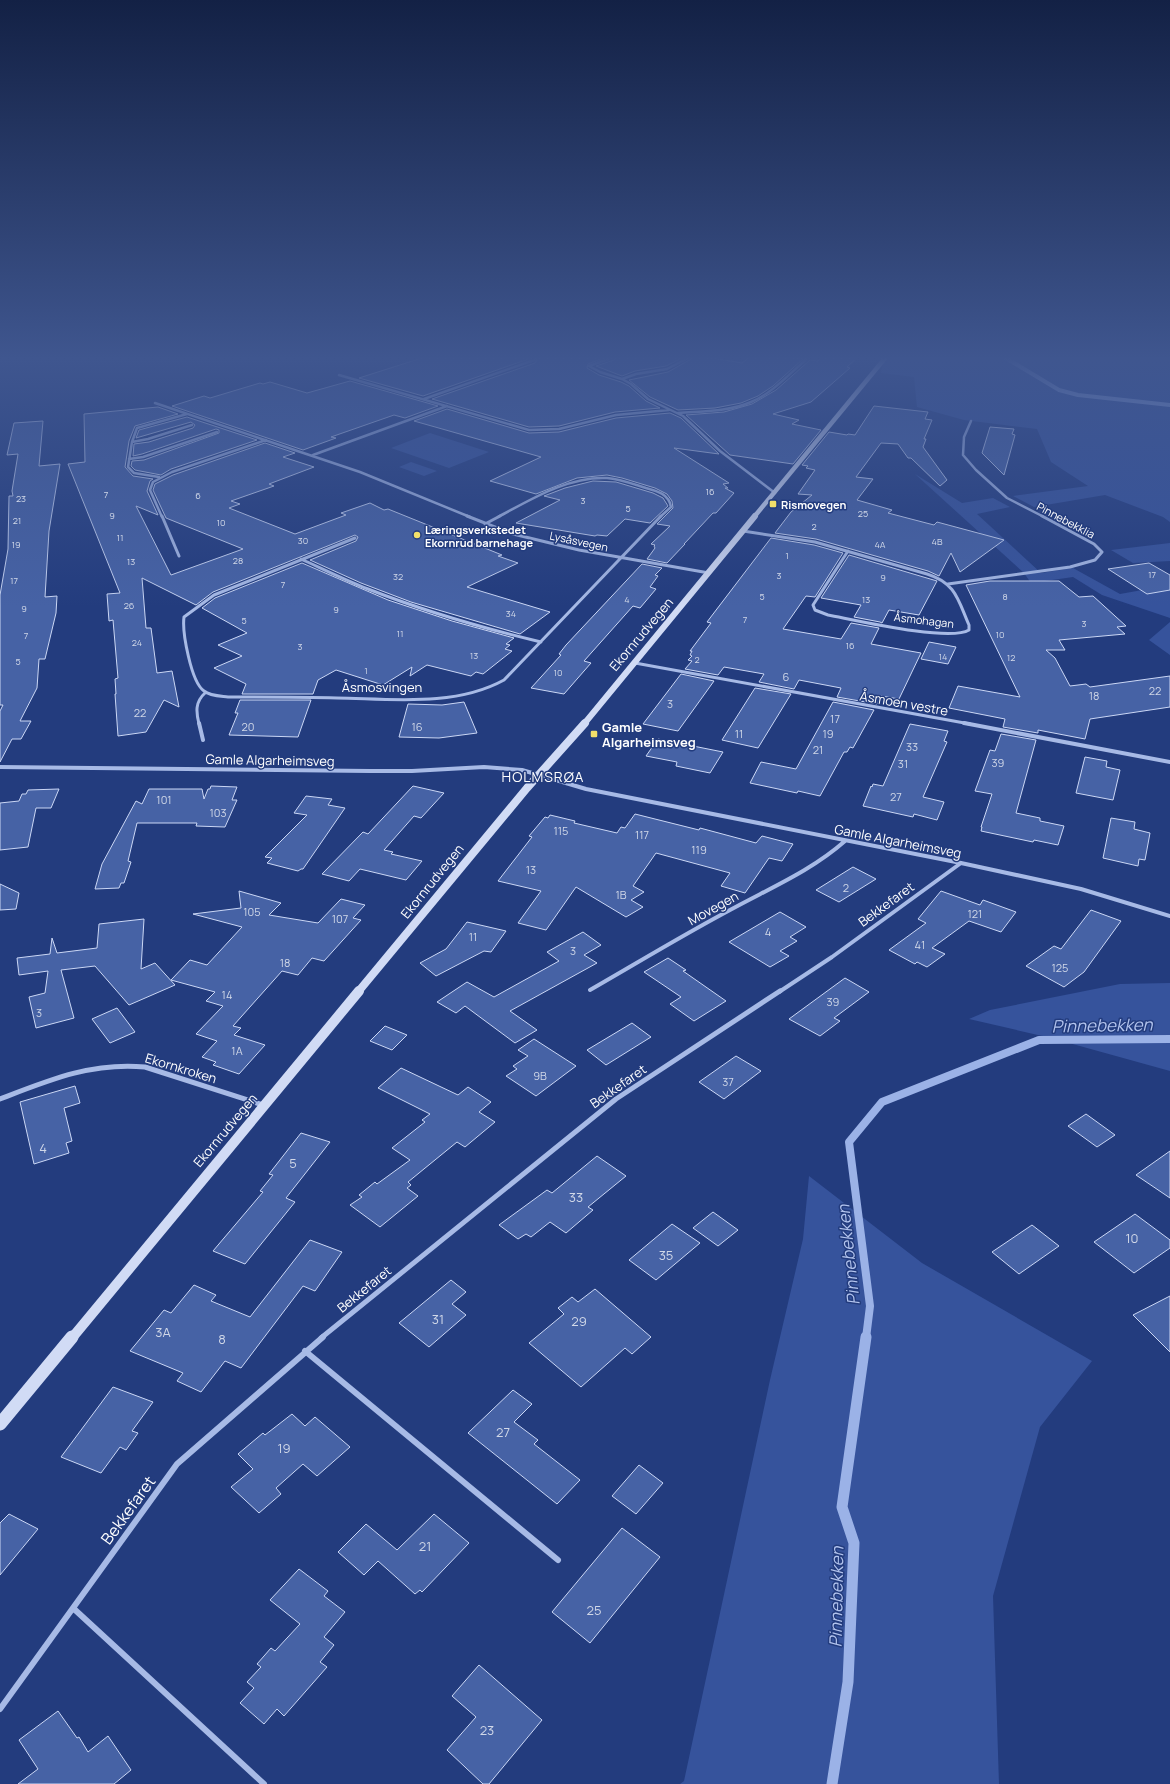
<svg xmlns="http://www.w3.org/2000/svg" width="1170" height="1784" viewBox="0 0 1170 1784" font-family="Manrope,sans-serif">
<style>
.green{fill:#36539c}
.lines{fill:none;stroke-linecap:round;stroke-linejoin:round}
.stream-far2{stroke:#9bb2e7;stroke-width:4}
.stream-far1{stroke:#9bb2e7;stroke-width:8}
.stream{stroke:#9bb2e7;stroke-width:11}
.building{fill:#4662a5;stroke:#cbd7f5}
.minor-far4{stroke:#a7bae6;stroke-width:2.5}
.minor-far3{stroke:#a7bae6;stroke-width:3}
.minor-far2{stroke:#a7bae6;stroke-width:4}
.minor-far1{stroke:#a7bae6;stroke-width:5}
.minor{stroke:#a7bae6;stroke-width:6}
.secondary-far4{stroke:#d1dbf5;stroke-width:4.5}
.secondary-far3{stroke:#d1dbf5;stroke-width:6}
.secondary-far2{stroke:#d1dbf5;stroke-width:8}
.secondary-far1{stroke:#d1dbf5;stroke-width:10}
.secondary{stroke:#d1dbf5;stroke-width:13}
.poi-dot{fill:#f2e06a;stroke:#233c7e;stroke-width:1.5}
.labels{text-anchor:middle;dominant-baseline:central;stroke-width:3;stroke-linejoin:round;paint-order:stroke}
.far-number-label{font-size:9px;fill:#d1d8e8}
.far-poi-label{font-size:11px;font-weight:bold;fill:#fff;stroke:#233c7e;text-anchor:start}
.far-street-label{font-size:11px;fill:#fff;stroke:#233c7e}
.number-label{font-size:11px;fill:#d1d8e8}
.street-label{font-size:13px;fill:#fff;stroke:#233c7e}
.poi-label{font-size:13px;font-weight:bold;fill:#fff;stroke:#233c7e;text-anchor:start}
.near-number-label{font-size:13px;fill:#d1d8e8}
.neighbourhood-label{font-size:14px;letter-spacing:1px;fill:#fff;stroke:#233c7e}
.near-street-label{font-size:16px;fill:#fff;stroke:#233c7e}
.near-water-label{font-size:17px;font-style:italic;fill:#b3c4ee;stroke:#233c7e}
</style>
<rect width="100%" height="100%" fill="#233c7e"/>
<path class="green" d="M884 357H1170V522L1163 517 1105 495 1034 507 1013 496 1088 486 1051 462 1037 429 964 420 917 407 914 377 881 373Z
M430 433 489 452 449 468 391 448Z
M411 462 437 471 424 476 399 467Z
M915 474 962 503 993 498 1010 507 977 514 1041 573 1073 568 1120 594 1170 585V618L1102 595 1073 577 1031 583 1024 573Z
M1170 543V561L1133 563 1111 550Z
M1170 622V655L1149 640Z
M1170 983V1071L1051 1038 969 1019 990 1010 1120 984Z
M809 1176 922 1263 1092 1361 1040 1427 993 1596 999 1784H680L684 1781 770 1380 803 1239Z"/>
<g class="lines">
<path class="stream-far2" d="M1004 357 1059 390 1078 395 1170 405"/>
<path class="stream-far1" d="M866 1338 870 1306 849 1142 882 1102 1039 1040 1170 1039"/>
<path class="stream" d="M832 1784 848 1682 854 1543 842 1507 866 1337"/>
</g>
<path class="building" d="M425 357H606L588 364 587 368 599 375 621 382 629 386 646 401 660 408 615 412 559 426 529 427 432 399 535 363 537 359 534 357 423 396 359 378Z
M616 357H684L666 366 635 371 622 376 596 366 614 360Z
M693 357H707L742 363 750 357H788L803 359 773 386 758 396 741 403 715 408 678 410 650 397 629 380 668 372 691 359Z
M822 357H858L847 367 850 368 811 402 773 414 799 420 792 424 821 430 793 464 730 455 686 415 724 412 752 404 776 390 810 360 818 361Z
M350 381 438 406 405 418 394 415 331 437 336 438 303 450 172 406 204 396 210 398 260 383 263 384 270 382 307 393Z
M874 406 928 412 925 419 932 420 924 439H926L923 447 947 480 940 486 911 458H908L898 444 881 443 856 477 873 479 857 500 892 510 888 513 934 525 937 522 1004 540 960 572 951 553 939 576 928 571 816 539 775 533 791 512 812 495 798 494 815 470 806 468 808 466 802 465 829 432 847 435 848 434 855 435Z
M158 407 178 414 135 426 129 441 125 467 133 476 153 479 150 481 147 491 158 515 136 506 171 575 243 549 166 518 153 490 155 484 173 475 265 443 295 453 283 457 314 467 269 484 274 486 231 501 240 504 229 508 295 534 346 515 341 513 370 503 384 510 388 509 502 555 498 556 518 563 467 587 550 612 520 634 411 602 361 583 310 560 356 541 358 537 355 535 213 592 196 605 142 578 146 628H151L157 673 172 671 179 707 164 700 146 732 118 736 115 694H116L115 679 118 678 113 620 109 621 107 594 120 593 68 464 85 462 84 414Z
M447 409 529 433 559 432 616 418 670 413 681 418 719 454 674 448 729 483 723 484 728 488H725L734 493 716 513H713L684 544H685L667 563 647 559 655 548 654 546 655 545 651 544 670 526 657 524 673 508 672 501 667 494 655 488 622 478 607 475 577 478 536 494 490 481 541 457 414 421Z
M187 417 257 440 171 469 161 475 135 470 131 466 132 461 144 460 219 433V430L216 429 142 454 133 456 134 444 149 442 193 428 195 425 191 422 136 438 139 430Z
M43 421 39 466 60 464 49 531 45 597 57 596 56 613 45 659H39L37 688 20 721H31L21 739H12L0 762V711L3 705H0V595L8 549 9 496H13L12 491 18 454 7 455 14 423Z
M990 427 1014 429 1012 434 1015 435 1004 475 982 453Z
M593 481 616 482 653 493 663 498 668 506 650 523 625 519 607 536 597 535 595 536 516 523 560 500 544 496 565 488Z
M771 538 814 545 843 553 815 597 806 596 783 629 841 639 851 623 879 628 871 644 921 653 899 699 881 696 877 704 837 697 841 688 799 680 794 689 759 682 764 674 724 667 718 675 685 669 692 661 688 660 692 656 690 655 692 651H690L711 623 707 622Z
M849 555 937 581 919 615 889 610 882 623 880 622 854 617 861 605 821 598Z
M302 563 388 600 452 621 514 638 506 644 510 645 505 649 512 651 483 674 476 672 471 676 427 665 410 676 412 667 383 685 336 670 318 680 313 694H242L246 684 214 668 242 656 218 645 247 633 202 608 215 598Z
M1149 563 1170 575V590L1147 594 1108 569Z
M642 564 662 568 655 575 658 576 650 587 656 589 640 608 633 606 584 661 591 663 564 694 531 688 561 655 559 654 566 645Z
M990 581H1059L1079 597 1093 596 1126 626 1117 627 1125 634 1059 640 1065 650H1046L1055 658 1070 686 1086 684 1090 687 1170 676V707L1090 719 1085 739 1038 730V733L1003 727 1005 719 949 708 958 686 1020 697 966 585Z
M929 642 956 647 948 664 921 659Z
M681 674 714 681 678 731 643 724Z
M755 688 791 694 758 748 722 740Z
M240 700H311L298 737 229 735 238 713H235Z
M464 702 477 733 439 738 399 737 408 704 442 705Z
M833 702 874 710 853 748 850 747 847 752H844L820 796 798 791 797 793 750 783 761 762 796 769Z
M910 724 948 731 944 741 947 742 923 797 944 802 937 820 914 814 913 817 863 806 871 786 872 787 873 784 883 786Z
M1001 734 1036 740 1016 813 1040 818V821L1064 826 1058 845 1034 840 1033 842 981 831 982 827H981L992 794 975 791 990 750 995 751Z
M658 739 723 752 710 773 676 766 677 762 646 756Z
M1085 757 1107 761 1106 767 1120 770 1113 800 1076 793Z
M211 786 237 787 232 800H237L225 827 196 826 197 823H137L128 861 131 862 124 883H121L119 888 95 889 102 864 136 801 142 804 149 789H202L204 799 208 789H210Z
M413 786 444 793 421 818 414 816 384 850 393 852 391 854 422 861 406 880 360 869 349 881 322 874 363 832 368 834Z
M59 789 51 808H36L28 847 0 850V803L19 801 22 794H26L28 790Z
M306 796 332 799 328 805 345 808 303 869H301L298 871 267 863 272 858 265 857 307 815 294 813Z
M635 814 699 830 700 828 756 843 762 836 793 844 782 861 769 858 745 893 721 886 730 873 656 853 633 886 644 892 631 900 643 907 626 917 576 887 546 930 518 923 541 891 498 881 532 837 529 836 545 817 548 818 550 815 575 821 574 823 617 833 621 827 625 828Z
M1111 818 1135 822 1134 829 1150 833 1145 860 1139 859 1138 866 1103 858Z
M853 867 876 879 839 902 816 890Z
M0 884 19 893 16 909 0 910Z
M239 891 281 903 269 915 318 923 341 899 365 905 353 918 361 920 324 961 312 958 298 975 282 971 233 1026 241 1028 234 1035 265 1045 239 1074 213 1065 216 1062 202 1057 217 1041 196 1034 223 1006 206 1001 215 992 171 980 190 960 207 965 242 927 193 914 241 908Z
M941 891 980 905 983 900 1016 912 1001 932 969 921 932 948 945 954 927 967 917 962 915 964 889 950 926 923 918 919Z
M1091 910 1121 921 1084 972 1064 987 1026 966 1054 946 1061 949Z
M780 912 806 927 790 937 797 941 780 951 789 956 770 967 729 942Z
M144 919 141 969 155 963 175 985 129 1005 95 966 61 970 74 1018 36 1028 29 997 45 993 48 971 19 975 17 958 50 954 52 938 57 953 97 948 99 924Z
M467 922 506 931 491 952 484 951 436 976 420 963 446 949Z
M583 932 601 945 584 955 597 963 510 1011 537 1030 515 1043 465 1006 456 1013 437 1002 467 982 494 997 559 961 547 952Z
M668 958 686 970 683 971 726 1001 694 1021 670 1004 681 997 644 972Z
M845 978 869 992 834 1018 840 1021 820 1036 789 1019Z
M117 1008 135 1032 110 1043 92 1019Z
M632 1023 651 1037 606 1065 587 1050Z
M385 1026 407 1035 392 1050 370 1041Z
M534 1039 576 1066 536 1096 506 1076 517 1069 513 1066 528 1056 518 1050Z
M736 1056 761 1071 724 1099 699 1082Z
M401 1068 458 1095 468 1087 491 1102 479 1112 495 1122 465 1147 457 1142 408 1182 411 1185 407 1188 418 1196 380 1227 350 1205 362 1197 359 1195 375 1182 377 1184 410 1160 392 1148 425 1122 422 1120 430 1114 378 1088Z
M75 1086 80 1103 64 1108 72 1141 66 1143 69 1153 34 1164 20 1102Z
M1086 1114 1115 1135 1097 1147 1068 1126Z
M301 1133 330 1142 286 1198 295 1202 245 1264 213 1251 263 1192 260 1191 273 1175 269 1174Z
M1170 1151V1198L1136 1175Z
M597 1156 626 1176 588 1207 593 1210 566 1233 550 1222 531 1237 526 1234 518 1239 499 1225 547 1190 552 1193Z
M713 1212 738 1230 718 1246 693 1228Z
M1135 1214 1170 1240V1248L1134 1273 1094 1242Z
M672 1224 700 1243 656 1280 629 1260Z
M1032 1225 1059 1246 1019 1274 992 1252Z
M310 1240 342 1252 315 1291 303 1286 241 1368 225 1361 201 1392 177 1381 183 1373 130 1351 164 1310 171 1313 194 1285 216 1295 211 1301 250 1317Z
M451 1280 466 1292 452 1304 466 1315 429 1347 399 1323Z
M595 1289 651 1337 632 1354 625 1348 581 1387 529 1343 564 1314 558 1308 572 1297 578 1302Z
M1170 1296V1352L1133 1315Z
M113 1387 153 1402 132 1431 138 1433 126 1450 120 1447 101 1473 61 1457Z
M513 1390 532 1404 514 1422 538 1440 534 1444 580 1480 557 1504 468 1433Z
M292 1414 305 1426 315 1417 350 1447 317 1476 303 1464 276 1488 281 1494 259 1513 231 1487 253 1469 238 1454 263 1433 265 1435Z
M639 1465 663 1483 636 1514 612 1496Z
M9 1514 38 1529 0 1575V1523Z
M434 1514 469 1543 422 1592 420 1590 415 1594 378 1561 364 1575 338 1552 366 1524 397 1550Z
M622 1528 660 1557 590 1643 552 1612Z
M299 1569 328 1591 324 1596 345 1612 324 1637 334 1645 320 1662 327 1667 284 1716 277 1709 264 1724 240 1703 254 1688 247 1682 261 1667 257 1664 271 1648 275 1651 300 1624 270 1600Z
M479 1665 542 1720 489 1784H483L447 1750 476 1717 452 1696Z
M58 1711 77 1738 79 1737 88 1752 108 1736 131 1770 114 1784H18L38 1769 19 1740Z"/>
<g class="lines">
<path class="minor-far4" d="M613 357 589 366 600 372 622 379 631 384 648 399 683 416 720 451 775 493
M339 375 529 430 559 429 616 415 669 410
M622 379 636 374 667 369 690 357
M424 399 534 360
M155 403 360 472 470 517
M678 413C702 411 728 412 751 402 773 393 791 372 809 357
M971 421 964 437 963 455 976 470 1007 498 1044 517
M132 442 148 439 192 425
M313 455 447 406
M129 459 143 457 217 432
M159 477 134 473 128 467 132 442 137 428 187 414
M162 517 150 490 153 482 172 472 266 440
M498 517C530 500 568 476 607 478 620 479 633 484 646 488 657 491 669 494 671 507L660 517"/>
<path class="minor-far3" d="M162 516 179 556
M467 516 513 534 579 550 709 573
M485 524 500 516
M743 531 815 542 927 574C956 583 958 600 969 625V630C949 642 855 620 828 615L815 610 813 605 848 551
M355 538 214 595 184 617C182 632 191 682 204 691 210 696 220 696 228 697 264 697 301 697 337 698 392 699 455 707 504 680L661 516
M301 559C323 569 345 580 368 589 424 611 482 628 541 642
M948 584 1070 567 1095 560 1102 552 1094 544 1042 516
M635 663 970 724
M199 724C196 712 195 702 205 693"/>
<path class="minor-far2" d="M199 723 203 740
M964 723 1170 762
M0 767 370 771H412L484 767 522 770 586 789 961 863 1081 889 1170 916
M590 990C637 963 683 935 730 910 770 888 811 871 845 841
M779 992 832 957 961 863"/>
<path class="minor-far1" d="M0 1099C49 1080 92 1062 145 1067L263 1105
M321 1338 616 1099 780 991"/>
<path class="minor" d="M305 1351 558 1560
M73 1608 264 1784
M0 1709 177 1464 323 1337"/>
<path class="secondary-far4" d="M754 517 886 357"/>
<path class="secondary-far3" d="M584 724 755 516"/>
<path class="secondary-far2" d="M358 992 527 788 585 723"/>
<path class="secondary-far1" d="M72 1338 359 991"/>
<path class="secondary" d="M0 1424 72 1337"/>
</g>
<linearGradient id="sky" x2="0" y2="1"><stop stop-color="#132145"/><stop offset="0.59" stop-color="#3f568f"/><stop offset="1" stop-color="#3f568f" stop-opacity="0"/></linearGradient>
<rect width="1170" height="607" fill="url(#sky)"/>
<g class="poi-dot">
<rect x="769" y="500" width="8" height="8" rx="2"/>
<circle cx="417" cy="535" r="4"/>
<rect x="590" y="730" width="8" height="8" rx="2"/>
</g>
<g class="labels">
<g class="far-number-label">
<text x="710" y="491">16</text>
<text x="106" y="494">7</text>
<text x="198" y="495">6</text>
<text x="21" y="498">23</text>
<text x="583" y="500">3</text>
<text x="628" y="508">5</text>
<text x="863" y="513">25</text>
<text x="112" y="515">9</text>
<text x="17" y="520">21</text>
<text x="221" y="522">10</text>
<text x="814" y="526">2</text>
<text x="120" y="537">11</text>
<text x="303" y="540">30</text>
<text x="937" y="541">4B</text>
<text x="16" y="544">19</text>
<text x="880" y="544">4A</text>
<text x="787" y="555">1</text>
<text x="238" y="560">28</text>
<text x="131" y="561">13</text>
<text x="1152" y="574">17</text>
<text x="779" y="575">3</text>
<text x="398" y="576">32</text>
<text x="883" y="577">9</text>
<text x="14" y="580">17</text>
<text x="283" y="584">7</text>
<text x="762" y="596">5</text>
<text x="1005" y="596">8</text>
<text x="627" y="599">4</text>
<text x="866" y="599">13</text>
<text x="129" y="605">26</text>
<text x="24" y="608">9</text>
<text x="336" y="609">9</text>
<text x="511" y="613">34</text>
<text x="745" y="619">7</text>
<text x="244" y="620">5</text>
<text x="1084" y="623">3</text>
<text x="400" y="633">11</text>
<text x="1000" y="634">10</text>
<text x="26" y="635">7</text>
<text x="137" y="642">24</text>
<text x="850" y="645">16</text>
<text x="300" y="646">3</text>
<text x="474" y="655">13</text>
<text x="943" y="656">14</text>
<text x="1011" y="657">12</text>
<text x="697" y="659">2</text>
<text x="18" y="661">5</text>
<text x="366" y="670">1</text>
<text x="558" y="672">10</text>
</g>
<g class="far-poi-label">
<text x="781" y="504">Rismovegen</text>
<text x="425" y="529">Læringsverkstedet<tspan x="425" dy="13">Ekornrud barnehage</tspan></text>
</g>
<g class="far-street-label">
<text transform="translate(1066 520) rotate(28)">Pinnebekklia</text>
<text transform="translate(579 541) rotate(12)">Lysåsvegen</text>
<text transform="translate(924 620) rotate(7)">Åsmohagan</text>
</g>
<g class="number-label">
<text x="786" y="676">6</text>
<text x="1155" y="690">22</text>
<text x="1094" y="695">18</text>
<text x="670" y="703">3</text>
<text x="140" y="712">22</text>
<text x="835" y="718">17</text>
<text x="248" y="726">20</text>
<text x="417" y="726">16</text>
<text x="739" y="733">11</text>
<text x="828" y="733">19</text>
<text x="912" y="746">33</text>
<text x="818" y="749">21</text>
<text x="998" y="762">39</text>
<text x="903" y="763">31</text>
<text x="896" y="796">27</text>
<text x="164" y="799">101</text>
<text x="218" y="812">103</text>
<text x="561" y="830">115</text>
<text x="642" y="834">117</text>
<text x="699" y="849">119</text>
<text x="531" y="869">13</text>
<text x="846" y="887">2</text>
<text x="621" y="894">1B</text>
<text x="252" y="911">105</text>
<text x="975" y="913">121</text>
<text x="340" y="918">107</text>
<text x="768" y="931">4</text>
<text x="473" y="936">11</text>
<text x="920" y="944">41</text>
<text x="573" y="950">3</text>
<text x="285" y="962">18</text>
<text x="1060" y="967">125</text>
<text x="227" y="994">14</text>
<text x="833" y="1001">39</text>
<text x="39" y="1012">3</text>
<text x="237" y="1050">1A</text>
<text x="540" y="1075">9B</text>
<text x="728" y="1081">37</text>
</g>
<g class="street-label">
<text transform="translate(641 634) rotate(-50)">Ekornrudvegen</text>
<text x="382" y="687">Åsmosvingen</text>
<text transform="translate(904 703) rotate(10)">Åsmoen vestre</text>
<text transform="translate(270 760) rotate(1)">Gamle Algarheimsveg</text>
<text transform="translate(898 841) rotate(11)">Gamle Algarheimsveg</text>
<text transform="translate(432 881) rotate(-51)">Ekornrudvegen</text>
<text transform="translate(886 904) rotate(-36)">Bekkefaret</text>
<text transform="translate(713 908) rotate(-29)">Movegen</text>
<text transform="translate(181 1068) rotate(17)">Ekornkroken</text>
<text transform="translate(618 1086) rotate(-35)">Bekkefaret</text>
<text transform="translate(225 1130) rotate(-50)">Ekornrudvegen</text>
<text transform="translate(364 1289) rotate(-39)">Bekkefaret</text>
</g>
<g class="poi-label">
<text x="602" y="727">Gamle<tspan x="602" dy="15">Algarheimsveg</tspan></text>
</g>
<g class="near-number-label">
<text x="43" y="1148">4</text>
<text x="293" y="1163">5</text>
<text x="576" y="1197">33</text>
<text x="1132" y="1238">10</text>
<text x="666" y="1255">35</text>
<text x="438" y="1319">31</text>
<text x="579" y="1321">29</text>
<text x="163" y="1332">3A</text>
<text x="222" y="1339">8</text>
<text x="503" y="1432">27</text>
<text x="284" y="1448">19</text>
<text x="425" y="1546">21</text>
<text x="594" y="1610">25</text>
<text x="487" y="1730">23</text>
</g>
<g class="neighbourhood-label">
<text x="543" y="776">HOLMSRØA</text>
</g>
<g class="near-street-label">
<text transform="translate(128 1510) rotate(-54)">Bekkefaret</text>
</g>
<g class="near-water-label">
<text transform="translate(1102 1025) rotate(-1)">Pinnebekken</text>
<text transform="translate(848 1255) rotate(-96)">Pinnebekken</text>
<text transform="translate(836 1597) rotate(-89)">Pinnebekken</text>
</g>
</g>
</svg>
